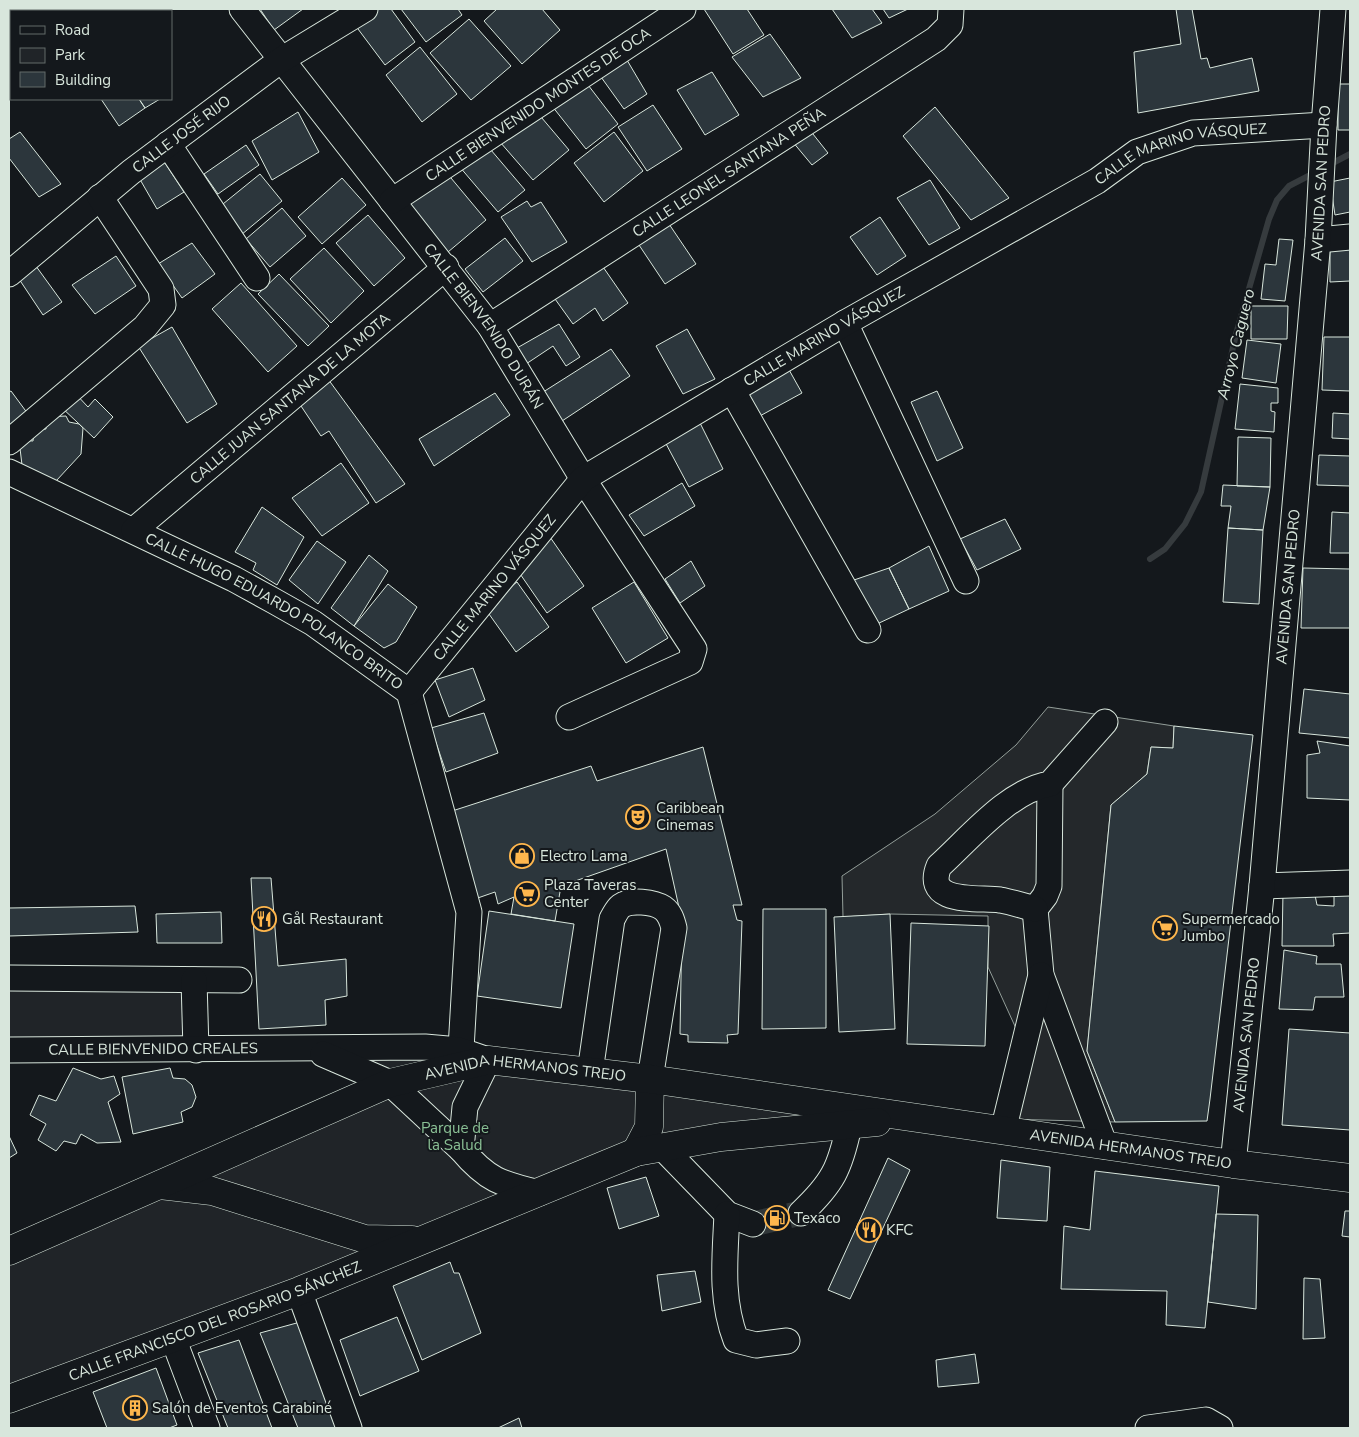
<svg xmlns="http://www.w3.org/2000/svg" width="1359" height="1437" viewBox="0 0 1359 1437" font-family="'Nunito Sans',sans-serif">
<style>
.green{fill:#202428;stroke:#939e99}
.parking{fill:#24282b;stroke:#939e99}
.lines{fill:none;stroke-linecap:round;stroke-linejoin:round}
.stream{stroke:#363b3e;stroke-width:6}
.building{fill:#2c363c;stroke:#d8e6dc}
.minor-tunnel{stroke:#313739;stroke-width:25;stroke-dasharray:25 12;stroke-linecap:butt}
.minor-casing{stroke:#d8e6dc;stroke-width:27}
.major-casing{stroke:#d8e6dc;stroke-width:29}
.minor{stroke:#14181c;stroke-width:25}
.major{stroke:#14181c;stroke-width:28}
.labels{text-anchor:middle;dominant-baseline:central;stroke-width:4;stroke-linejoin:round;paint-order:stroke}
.street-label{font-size:15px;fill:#d8e6dc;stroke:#14181c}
.poi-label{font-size:15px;fill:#d8e6dc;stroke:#14181c;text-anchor:start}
.park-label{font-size:15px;fill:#8ac095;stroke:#14181c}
.water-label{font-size:16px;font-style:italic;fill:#d8e6dc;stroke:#14181c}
</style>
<rect width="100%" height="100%" fill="#14181c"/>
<path class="green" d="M9 978 199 980 196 1050H9Z
M424 1047 911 1118 636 1152 9 1399V1251L390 1083 322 1054Z"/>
<path class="parking" d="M1048 707 1174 726 1173 748 1151 747 1147 774 1111 805 1087 1051 1115 1122 1006 1119 1024 1046 988 967V916L890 914 843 917 842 876 935 814 1016 745Z"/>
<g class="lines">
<path class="stream" d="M1327 166 1350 154
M1150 559 1165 549 1185 524 1201 492 1236 334 1269 219 1277 200 1289 186 1316 172"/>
</g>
<path class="building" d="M260 9H303L274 30Z
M368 9H391L415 42 385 65 352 21Z
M401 9H458L462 15 426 42Z
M497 9H542L560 30 522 64 484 21Z
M704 9H747L764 35 733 54Z
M832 9H872L882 23 852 38Z
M883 9H908L889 18Z
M1176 9H1192L1201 59 1207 58 1210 68 1252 58 1259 91 1138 113 1134 52 1181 44Z
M469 19 511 66 471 100 430 53Z
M770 34 801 78 763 97 732 57Z
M420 47 457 94 422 122 386 75Z
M624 55 647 94 624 109 596 70Z
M712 72 739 115 705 135 677 90Z
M585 81 618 124 586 149 552 106Z
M1338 84H1350V130H1338Z
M101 99H139L145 108 119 126Z
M139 99H160L145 108Z
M653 105 682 149 647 171 618 127Z
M935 107 1009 198 971 220 903 136Z
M536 111 569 150 533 180 500 142Z
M298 112 319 152 272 180 252 141Z
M809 129 828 153 812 165 792 141Z
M20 132 61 184 39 197 9 158V139Z
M614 132 643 171 604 202 574 163Z
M485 143 525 190 498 212 459 166Z
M246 145 259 165 218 194 204 174Z
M163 160 184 192 157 209 138 176Z
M446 172 486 220 448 252 408 204Z
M260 174 282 201 241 235 218 208Z
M342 178 366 205 322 244 298 217Z
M1350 178V212L1335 215 1330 182Z
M930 180 960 228 929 245 897 198Z
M527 201 531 207 541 202 567 242 532 262 501 217Z
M282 208 306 236 270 267 246 239Z
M368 215 405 258 374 286 336 243Z
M880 217 906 256 877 275 850 237Z
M669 224 696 264 665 284 635 239Z
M505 238 523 261 483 292 465 269Z
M1279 239 1293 240 1285 301 1261 299 1265 264 1276 265Z
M192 243 215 274 182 298 158 264Z
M1330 247H1350V281L1330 282Z
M324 248 364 291 331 323 290 279Z
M116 256 136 286 95 314 72 285Z
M33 262 62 302 43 315 15 273Z
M601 264 628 303 603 321 595 308 573 324 550 292Z
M279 274 329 326 308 346 258 294Z
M241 283 297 346 268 372 212 309Z
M1251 306H1288L1287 339H1251Z
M559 324 580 357 566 366 553 346 520 368 510 352Z
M172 327 217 404 187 423 138 346Z
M687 329 715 379 683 394 656 346Z
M1324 337H1350V391L1322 390Z
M1247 340 1281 344 1276 383 1242 378Z
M611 349 630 376 559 423 540 394Z
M788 368 802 393 758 417 743 392Z
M328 379 405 484 376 503 329 431 321 436 297 400Z
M1240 384 1278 388V403H1271V411L1275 412 1274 432 1235 429Z
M11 391 28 414 9 430V392Z
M937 391 963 448 937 461 911 402Z
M74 392 88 407 95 399 113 417 94 438 60 406Z
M495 393 510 415 434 466 419 439Z
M1333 413 1350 414V439L1332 438Z
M66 416 69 422 79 424 83 428 81 454 56 481 22 465 19 440 33 441 34 430 46 429V417Z
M698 419 723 469 689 487 664 440Z
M1238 437 1271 438 1270 487 1237 486Z
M1319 455 1350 456V486L1317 485Z
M341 463 369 503 322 536 292 498Z
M682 483 695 506 644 536 629 515Z
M1223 485 1270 487 1263 530 1228 528 1231 506H1221Z
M262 507 304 537 277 585 253 570 256 563 235 552Z
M1332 512 1350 513V553H1330Z
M1005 519 1021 549 977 570 960 539Z
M1228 528 1263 530 1259 604 1223 602Z
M550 537 584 586 547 613 516 568Z
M317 541 346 562 318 604 289 580Z
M929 546 949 591 909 609 889 568Z
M369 555 388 571 354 626 331 608Z
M691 561 705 586 680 603 665 579Z
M889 568 909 609 877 624 854 580Z
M1303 568 1350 569V628H1301Z
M517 582 549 627 516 652 484 607Z
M634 582 668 638 626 663 592 608Z
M388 584 417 607 396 642 384 648 354 626Z
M473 668 485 700 449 717 435 680Z
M1304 689 1350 694V738L1299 733Z
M484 713 498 753 446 772 431 728Z
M1174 726 1253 735 1210 1099 1207 1121 1115 1122 1087 1051 1111 805 1147 774 1151 747 1173 748Z
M1317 741 1350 746V800L1307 798V755L1320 753Z
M703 747 742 905H733L737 920 742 921 738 1034 727 1035 728 1043 688 1042V1035L680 1034 682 921 666 849 561 886 555 921 511 914 514 897 498 904 495 892 472 900 446 813 591 766 597 781Z
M251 878H271L278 966 346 959 347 996 325 1000 326 1025 259 1029Z
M1283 892 1315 895 1317 905 1334 906V892L1350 894V933L1333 934 1334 946H1282Z
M135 906 138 932 9 936V908Z
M763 909H826V1028L762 1029Z
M489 911 574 924 561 1008 477 996Z
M221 912 222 943H157L156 914Z
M890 914 895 1029 839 1032 834 917Z
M911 923 989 926 985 1046 907 1044Z
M1284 950 1317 956 1316 964H1341L1344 997H1315L1313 1010 1279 1009Z
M1289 1029 1350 1033V1130L1282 1125Z
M73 1068 101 1079 114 1076 120 1094 108 1102 121 1142 97 1143 81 1134 76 1144 64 1141 56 1151 38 1140 46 1124 30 1115 39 1095 56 1101Z
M170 1068 173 1078 185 1079 192 1085 196 1097 192 1107 181 1112 183 1122 133 1134 122 1077Z
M9 1136 17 1153 9 1158Z
M888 1158 910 1170 850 1299 828 1290Z
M1001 1160 1050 1167 1047 1221 997 1218Z
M1095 1171 1219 1186 1205 1328 1166 1325 1167 1291 1061 1289 1064 1226 1090 1230Z
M646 1177 659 1216 619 1229 607 1188Z
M1345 1211H1350V1237L1342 1236Z
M1216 1214 1258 1215 1256 1309 1208 1302Z
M450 1262 454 1273H459L481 1333 422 1360 393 1286Z
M695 1271 701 1302 662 1311 657 1275Z
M1304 1278 1320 1279 1325 1338 1303 1339Z
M397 1317 419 1371 360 1396 340 1340Z
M304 1321 342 1428H298L260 1333Z
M239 1340 272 1428H228L198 1353Z
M975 1354 979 1383 938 1387 936 1360Z
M156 1368 177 1425 169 1428H107L93 1392Z
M519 1418 522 1428H498Z"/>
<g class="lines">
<path class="minor-tunnel" d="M753 1224 801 1213"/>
<defs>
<g id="minor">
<path id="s1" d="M242 9 490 326 583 479 694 649 690 662 569 717"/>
<path d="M62 11 65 9"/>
<path d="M9 47 11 46"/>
<path d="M168 144 257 278"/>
<path id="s2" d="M392 201 683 9"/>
<path d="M1318 240 1350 237"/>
<path id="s3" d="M9 274 131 172 281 60 365 9"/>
<path d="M845 323 966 581"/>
<path id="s4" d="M490 326 936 39 950 25 951 9"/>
<path d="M732 390 868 630"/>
<path d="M9 442 145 327 163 305 161 289 100 197"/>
<path id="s5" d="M9 472 234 579 274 601 313 623 409 692 469 912 460 1066"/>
<path id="s6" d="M134 530 446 267"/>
<path id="s7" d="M409 692 583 479 845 323 1097 181 1137 152 1193 133 1324 125"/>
<path d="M1050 784 1049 886 1045 896 1035 909 1041 975 1105 1146"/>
<path d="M1262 886 1350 883"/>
<path d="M1035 909C1024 906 1012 902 1000 900 978 897 923 905 939 866 969 839 1009 790 1050 784L1105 722"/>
<path d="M9 978 239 980"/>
<path d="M194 980 196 1050"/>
<path id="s8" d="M9 1050 425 1047 459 1050 488 1060 465 1107 461 1149C487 1180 501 1184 539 1193"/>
<path d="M323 1054 390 1083 461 1149"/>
<path d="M590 1072 612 919C615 914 617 909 621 906 630 899 654 902 663 908 670 913 672 920 674 928L650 1079"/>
<path d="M1003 1131 1041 975"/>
<path d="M662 1147 727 1214 753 1224"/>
<path id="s9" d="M1233 1164 1262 886 1318 240 1324 125 1333 9"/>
<path d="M801 1213C833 1183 840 1168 849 1126"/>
<path d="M727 1214C725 1257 720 1299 736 1340L756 1345 787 1341"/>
<path d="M299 1291 349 1428"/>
<path d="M173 1338 207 1428"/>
<path d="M1148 1428 1206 1420 1220 1428"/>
</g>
<g id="major">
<path d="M636 1152 649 1127 650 1079"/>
<path d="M160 1185 212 1191 365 1239 412 1240"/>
<path id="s10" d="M9 1251 390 1083 488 1060 650 1079 1233 1164 1350 1178"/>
<path id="s11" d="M9 1399 299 1291 636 1152 721 1137 877 1122"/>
</g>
</defs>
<use href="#minor" class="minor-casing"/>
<use href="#major" class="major-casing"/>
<use href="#minor" class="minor"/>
<use href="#major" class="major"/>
</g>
<defs>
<symbol id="theatre-ring" viewBox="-11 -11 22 22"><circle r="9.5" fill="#14181c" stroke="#ffb74d" stroke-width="1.5"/><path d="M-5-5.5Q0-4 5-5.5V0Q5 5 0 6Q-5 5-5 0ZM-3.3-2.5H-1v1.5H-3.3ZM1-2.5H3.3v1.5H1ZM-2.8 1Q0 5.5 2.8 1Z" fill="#ffb74d"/></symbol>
<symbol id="shop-ring" viewBox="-11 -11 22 22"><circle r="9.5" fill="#14181c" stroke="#ffb74d" stroke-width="1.5"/><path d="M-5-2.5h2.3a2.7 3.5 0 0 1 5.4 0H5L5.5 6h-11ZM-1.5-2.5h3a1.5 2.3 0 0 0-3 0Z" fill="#ffb74d"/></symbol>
<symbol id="supermarket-ring" viewBox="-11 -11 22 22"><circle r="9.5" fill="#14181c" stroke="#ffb74d" stroke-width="1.5"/><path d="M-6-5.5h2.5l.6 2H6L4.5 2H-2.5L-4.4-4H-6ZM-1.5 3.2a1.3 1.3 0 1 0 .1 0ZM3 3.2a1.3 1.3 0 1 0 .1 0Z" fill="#ffb74d"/></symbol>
<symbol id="restaurant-ring" viewBox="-11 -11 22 22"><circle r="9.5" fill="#14181c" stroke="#ffb74d" stroke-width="1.5"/><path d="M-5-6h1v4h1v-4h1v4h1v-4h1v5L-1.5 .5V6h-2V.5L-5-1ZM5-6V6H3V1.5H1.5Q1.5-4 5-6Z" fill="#ffb74d"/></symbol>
<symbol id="fuel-ring" viewBox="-11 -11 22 22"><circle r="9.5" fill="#14181c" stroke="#ffb74d" stroke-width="1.5"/><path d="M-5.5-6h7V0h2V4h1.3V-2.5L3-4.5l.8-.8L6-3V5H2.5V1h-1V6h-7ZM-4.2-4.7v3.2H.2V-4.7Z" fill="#ffb74d"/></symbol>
<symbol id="building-ring" viewBox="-11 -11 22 22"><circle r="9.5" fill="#14181c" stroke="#ffb74d" stroke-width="1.5"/><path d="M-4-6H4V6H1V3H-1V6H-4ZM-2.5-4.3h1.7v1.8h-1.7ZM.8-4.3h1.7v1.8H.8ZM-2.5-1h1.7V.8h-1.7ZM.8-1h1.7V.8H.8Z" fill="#ffb74d"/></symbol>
</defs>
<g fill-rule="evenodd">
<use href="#theatre-ring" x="624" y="803" width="28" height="28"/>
<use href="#shop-ring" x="508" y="842" width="28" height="28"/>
<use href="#supermarket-ring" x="513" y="880" width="28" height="28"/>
<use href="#restaurant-ring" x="250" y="905" width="28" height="28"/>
<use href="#supermarket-ring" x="1151" y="914" width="28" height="28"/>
<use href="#fuel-ring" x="763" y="1204" width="28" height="28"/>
<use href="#restaurant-ring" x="855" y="1216" width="28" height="28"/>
<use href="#building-ring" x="121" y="1394" width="28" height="28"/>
</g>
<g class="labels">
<g class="street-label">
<text stroke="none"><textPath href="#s2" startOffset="175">CALLE BIENVENIDO MONTES DE OCA</textPath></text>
<text stroke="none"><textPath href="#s3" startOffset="222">CALLE JOSÉ RIJO</textPath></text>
<text stroke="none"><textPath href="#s7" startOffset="960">CALLE MARINO VÁSQUEZ</textPath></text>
<text stroke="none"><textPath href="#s4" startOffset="284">CALLE LEONEL SANTANA PEÑA</textPath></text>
<text stroke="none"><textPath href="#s9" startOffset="985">AVENIDA SAN PEDRO</textPath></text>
<text stroke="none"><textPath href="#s1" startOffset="399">CALLE BIENVENIDO DURÁN</textPath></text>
<text stroke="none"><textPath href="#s7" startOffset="555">CALLE MARINO VÁSQUEZ</textPath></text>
<text stroke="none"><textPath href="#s6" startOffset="204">CALLE JUAN SANTANA DE LA MOTA</textPath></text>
<text stroke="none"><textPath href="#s9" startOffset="580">AVENIDA SAN PEDRO</textPath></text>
<text stroke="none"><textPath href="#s7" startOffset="135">CALLE MARINO VÁSQUEZ</textPath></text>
<text stroke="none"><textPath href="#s5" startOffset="300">CALLE HUGO EDUARDO POLANCO BRITO</textPath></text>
<text stroke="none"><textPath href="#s9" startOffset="130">AVENIDA SAN PEDRO</textPath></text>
<text stroke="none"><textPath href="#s8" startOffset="144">CALLE BIENVENIDO CREALES</textPath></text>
<text stroke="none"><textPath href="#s10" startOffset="554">AVENIDA HERMANOS TREJO</textPath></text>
<text stroke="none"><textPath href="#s10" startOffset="1166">AVENIDA HERMANOS TREJO</textPath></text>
<text stroke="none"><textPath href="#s11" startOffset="220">CALLE FRANCISCO DEL ROSARIO SÁNCHEZ</textPath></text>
</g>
<g class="poi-label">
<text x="656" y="808">Caribbean<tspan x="656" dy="17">Cinemas</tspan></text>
<text x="540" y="856">Electro Lama</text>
<text x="544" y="885">Plaza Taveras<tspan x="544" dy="17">Center</tspan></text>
<text x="282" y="919">Gål Restaurant</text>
<text x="1182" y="919">Supermercado<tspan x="1182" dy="17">Jumbo</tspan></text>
<text x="794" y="1218">Texaco</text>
<text x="886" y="1230">KFC</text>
<text x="152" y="1408">Salón de Eventos Carabiné</text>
</g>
<g class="park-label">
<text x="455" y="1128">Parque de<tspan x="455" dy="17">la Salud</tspan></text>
</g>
<g class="water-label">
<text transform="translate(1236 344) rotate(-76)">Arroyo Caguero</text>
</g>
</g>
<rect width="1359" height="1437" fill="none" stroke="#d8e6dc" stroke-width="20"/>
<rect x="10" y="10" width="162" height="90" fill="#14181c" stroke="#626a69"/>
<rect x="20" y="26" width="25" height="8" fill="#14181c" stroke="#626a69"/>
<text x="55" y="35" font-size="15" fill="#d8e6dc">Road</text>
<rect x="20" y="48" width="25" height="15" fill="#202428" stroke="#626a69"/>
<text x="55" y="60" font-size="15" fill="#d8e6dc">Park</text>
<rect x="20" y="72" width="25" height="15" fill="#2c363c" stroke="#626a69"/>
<text x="55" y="85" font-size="15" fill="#d8e6dc">Building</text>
</svg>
